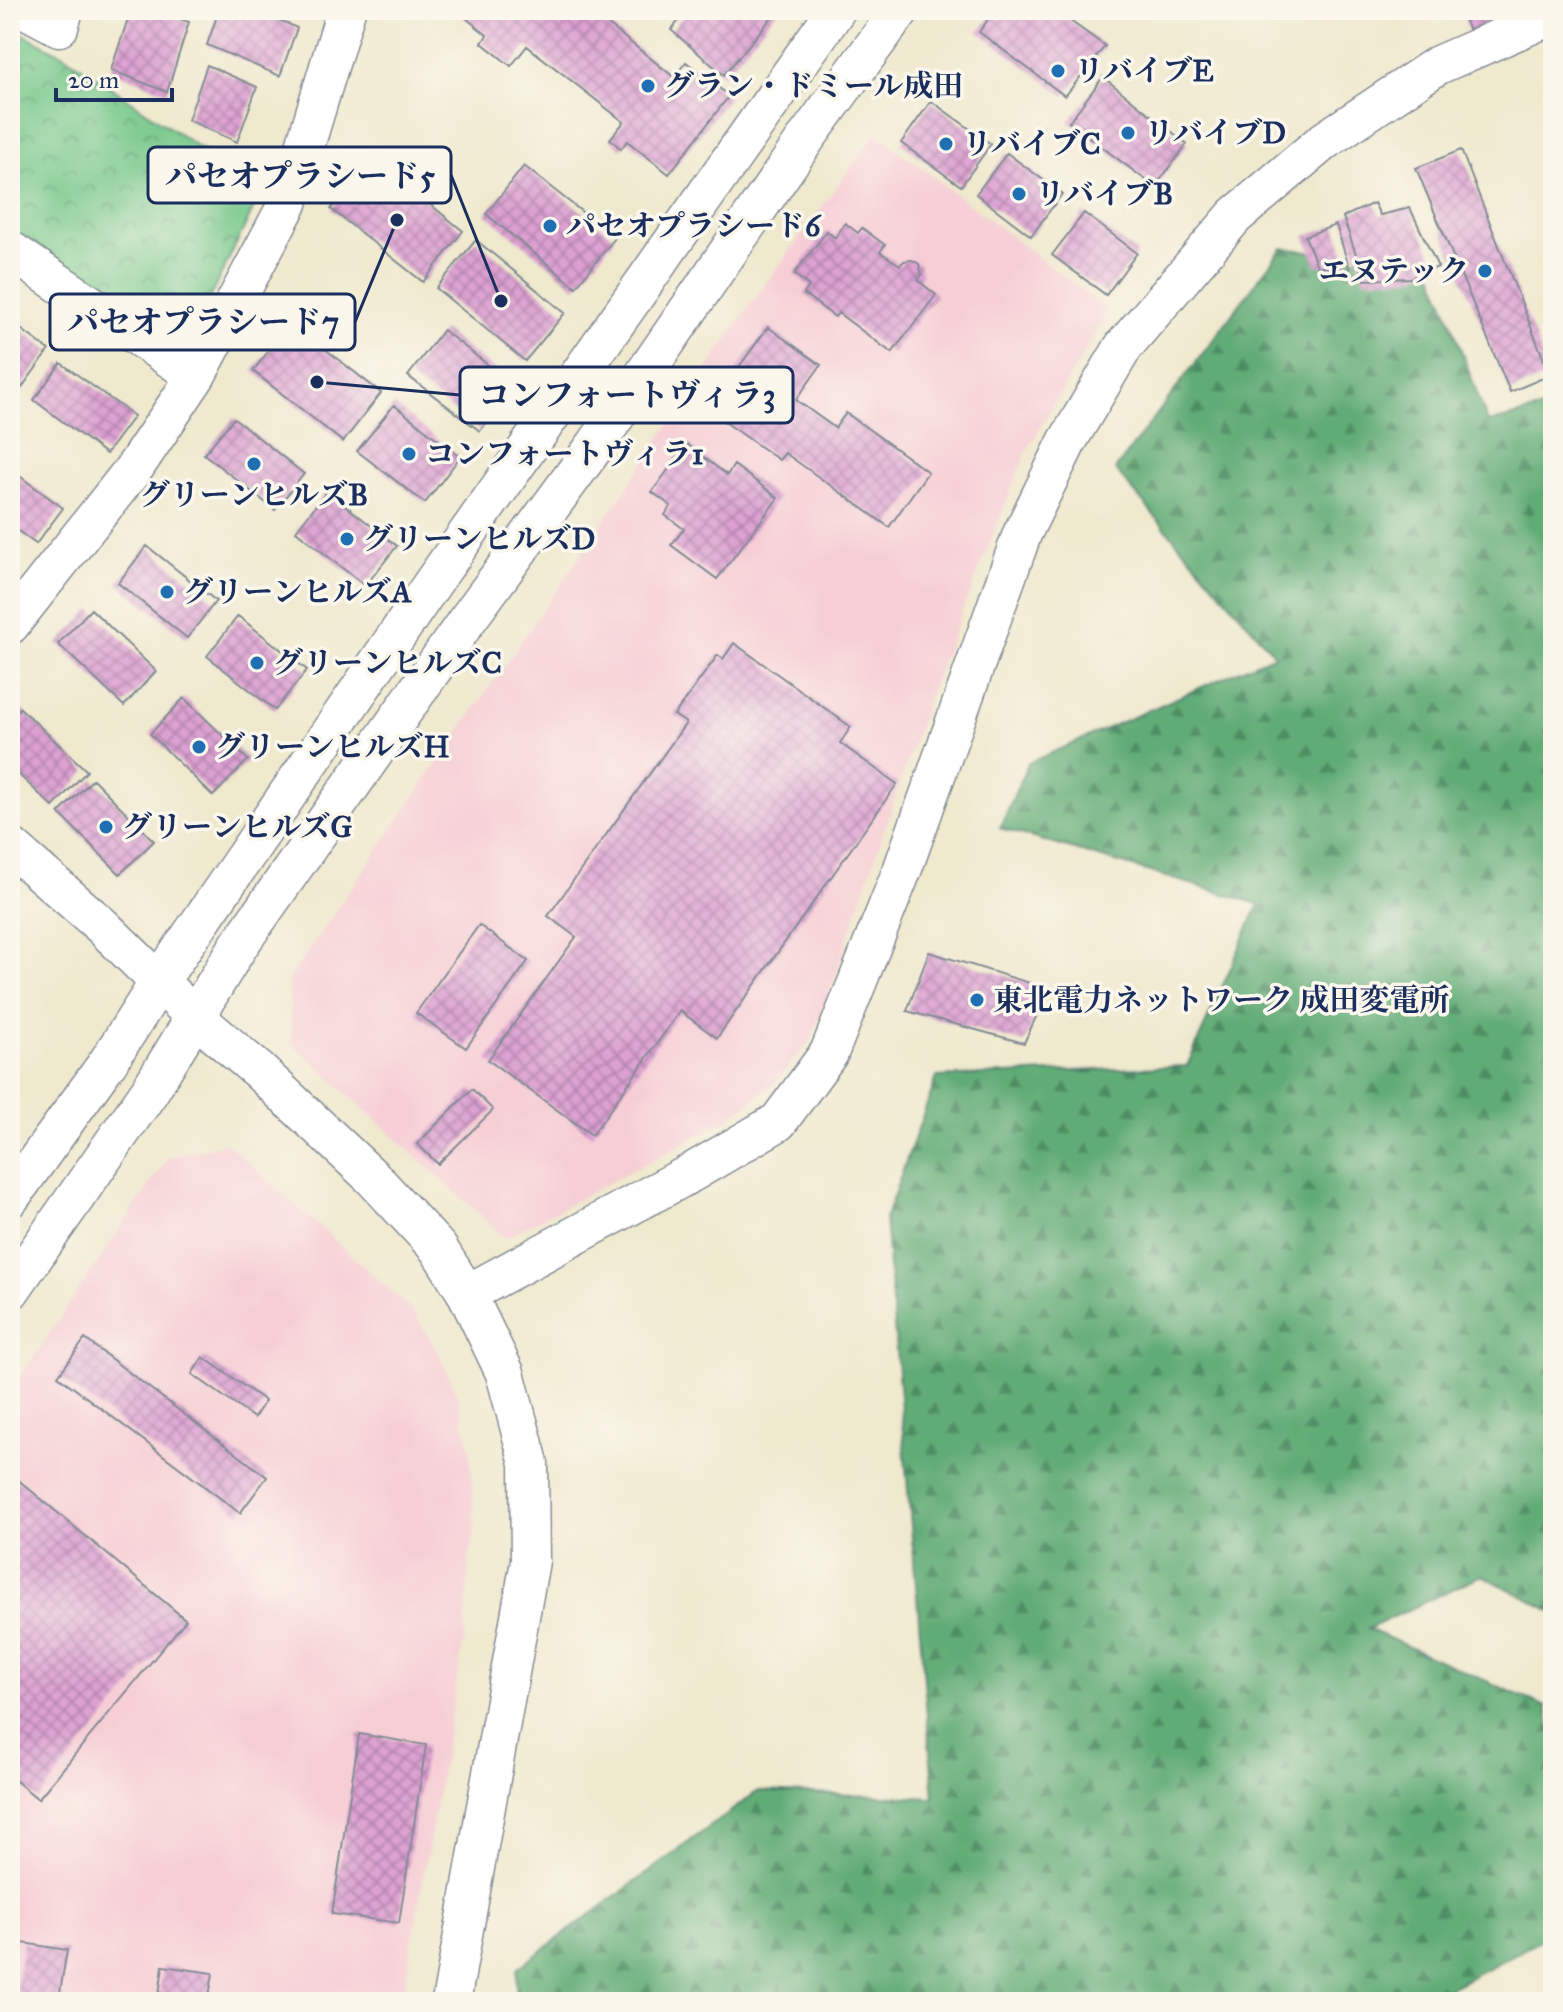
<svg xmlns="http://www.w3.org/2000/svg" width="1563" height="2012" viewBox="0 0 1563 2012" font-family="'IM FELL Great Primer','Noto Serif JP',serif">
<style>
.built{fill:#f6cfd6}
.forest{fill:url(#forest-firs);stroke:#3e6e6a;stroke-width:2}
.park{fill:url(#park-crowns);stroke:#487c74;stroke-width:2}
.building{fill:url(#building-cross-hatch)}
.lines{fill:none;stroke-linecap:round;stroke-linejoin:round}
.minor-casing{stroke:#858c96;stroke-width:41}
.minor{stroke:#fff;stroke-width:38}
.poi-dot{fill:#1f6fb2;stroke:#fbf7ec;stroke-width:3}
.labels{text-anchor:middle;dominant-baseline:central;stroke-width:7;stroke-linejoin:round;paint-order:stroke}
.poi-label{font-size:30px;font-weight:bold;fill:#1b2f5e;stroke:#fbf7ec;text-anchor:start}
.leader{fill:none;stroke:#1b2f5e;stroke-width:3}
.callout-dot{fill:#1b2f5e;stroke:#fbf7ec;stroke-width:3}
.callout{fill:#fbf7ec;stroke:#1b2f5e;stroke-width:3}
.callout-label{font-size:32px;text-anchor:middle;font-weight:bold;fill:#1b2f5e}
</style>
<defs>
<pattern id="forest-firs" width="22" height="20" patternUnits="userSpaceOnUse" patternTransform="scale(2)"><rect width="22" height="20" fill="#60ac76"/><path d="M5 1l3.5 6h-7zM16 11l3.5 6h-7z" fill="#4e8c64"/></pattern>
<pattern id="park-crowns" width="20" height="18" patternUnits="userSpaceOnUse" patternTransform="scale(2)"><rect width="20" height="18" fill="#76c88a"/><path d="M2 6a3 3 0 1 1 6 0M12 15a3 3 0 1 1 6 0" fill="none" stroke="#60a374"/></pattern>
<pattern id="building-cross-hatch" width="8" height="8" patternUnits="userSpaceOnUse" patternTransform="scale(2)"><rect width="8" height="8" fill="#dda1d1"/><path d="M0 0l8 8M0 8l8-8" fill="none" stroke="#b284ad"/></pattern>
</defs>
<rect width="100%" height="100%" fill="#fbf7ec"/>
<filter id="ink" filterUnits="userSpaceOnUse"><feTurbulence type="fractalNoise" baseFrequency=".0125" numOctaves="2"/><feDisplacementMap in="SourceGraphic" scale="16" xChannelSelector="R" yChannelSelector="G"/><feConvolveMatrix kernelMatrix="1 2 1 2 8 2 1 2 1" color-interpolation-filters="sRGB"/></filter>
<filter id="wash" filterUnits="userSpaceOnUse"><feTurbulence type="fractalNoise" baseFrequency=".006" numOctaves="4" result="noise"/><feDisplacementMap in="SourceGraphic" scale="32" xChannelSelector="R" yChannelSelector="G"/><feGaussianBlur stdDeviation="1.8" result="paint"/><feColorMatrix in="noise" values="0 0 0 0 0 0 0 0 0 0 0 0 0 0 0 0 0 1.4 0 .05"/><feComposite in="paint" operator="in"/></filter>
<g filter="url(#wash)">
<rect width="100%" height="100%" fill="#efe9ce"/>
<path class="built" d="M876 133 1109 311 1027 450 932 687 832 986 811 1040 773 1085 724 1122 505 1238 292 1043 288 980 609 514 756 297Z
M227 1143 411 1309 436 1348 457 1394 470 1448 475 1530 469 1559 465 1633 402 2002H10V1392L168 1158Z"/>
<path class="forest" d="M1282 248 1431 268 1488 423 1553 406V1612L1482 1575 1368 1629 1546 1707 1553 1738V1934L1423 2002H516L517 1969 758 1791 934 1798 885 1219 937 1077 1187 1066 1259 904 1000 828 1028 763 1275 655 1115 470Z"/>
<path class="park" d="M10 27 67 57 262 191 191 336 170 341 10 233Z"/>
<g id="blocks">
<path class="building" d="M131 10H156L189 22 167 92 111 70Z
M219 10H258L297 28 280 76 207 45Z
M456 10H590L674 77 686 62 729 96 669 174 627 141 621 149 610 139 624 122 527 46 511 66 482 43 487 35Z
M688 10H778L724 75 671 30Z
M995 10H1055L1105 46 1065 96 979 32Z
M1461 10H1510L1514 20 1470 34Z
M207 65 257 87 237 142 188 120Z
M1103 77 1187 144 1155 187 1069 122Z
M931 101 991 144 961 186 901 143Z
M1461 150 1550 375 1510 392 1416 168Z
M1007 153 1062 194 1031 236 976 194Z
M372 157 463 231 423 282 331 209Z
M524 166 615 238 576 287 486 214Z
M1374 203 1380 215 1410 208 1438 267 1411 278 1365 280 1343 217Z
M1084 213 1137 253 1106 295 1052 255Z
M845 223 858 233 862 228 885 245 880 252 900 265 904 261 912 260 919 264 922 275 918 280 936 295 892 353 838 313 835 317 804 294 809 286 794 274 827 231 835 238Z
M1336 225 1350 270 1317 266 1305 236Z
M476 240 565 313 525 361 436 288Z
M10 321 49 350 20 390 10 383Z
M291 322 381 393 343 442 253 371Z
M768 327 821 365 796 400 835 428 846 413 928 472 889 527 785 453 779 460 708 410Z
M443 330 514 385 480 431 408 376Z
M61 363 134 416 106 454 34 400Z
M394 405 460 457 425 503 357 451Z
M234 418 304 474 275 510 204 454Z
M687 444 727 475 734 465 778 498 717 579 671 545 684 529 665 515 671 506 652 492Z
M10 469 63 508 36 544 10 525Z
M327 491 397 546 365 586 296 531Z
M147 546 216 601 187 638 118 583Z
M91 609 156 671 124 706 58 644Z
M238 616 307 670 275 710 207 656Z
M734 643 851 727 840 743 897 784 717 1038 680 1011 592 1135 488 1060 576 937 548 916 686 723 674 715 718 655 723 659Z
M184 698 248 760 213 796 150 734Z
M20 708 87 771 53 807 10 766V718Z
M93 779 154 841 120 874 59 813Z
M479 925 528 961 466 1048 416 1013Z
M929 952 1049 989 1024 1043 907 1011Z
M472 1089 493 1110 438 1164 417 1144Z
M85 1339 267 1477 240 1513 58 1376Z
M203 1357 265 1401 254 1418 192 1374Z
M10 1473 186 1620 38 1799 10 1776Z
M359 1734 426 1745 399 1923 332 1914Z
M23 1943 67 1950 59 1998 76 2000V2002H14Z
M163 1966 213 1973 208 2002H158Z"/>
</g>
</g>
<g filter="url(#ink)">
<use href="#blocks" fill-opacity="0" stroke="#858c96" stroke-width="2"/>
<g class="lines">
<defs>
<path id="minor" d="M27 10 59 27 64 10
M10 250 196 376
M10 625 135 467 196 376 288 203 346 10
M10 846 102 926 195 1017 258 1070 374 1179 438 1248 467 1294 505 1373 529 1463 530 1561 451 2002
M10 1198 108 1062 159 982 434 581 836 10
M10 1291 149 1092 239 945 465 623 595 446 807 137 900 10
M467 1294 691 1173 778 1122 829 1053 903 868 1022 534 1067 442 1124 346 1235 216 1324 141 1438 65 1553 15"/>
</defs>
<use href="#minor" class="minor-casing"/>
<use href="#minor" class="minor"/>
</g>
</g>
<g class="poi-dot">
<circle cx="1058" cy="71" r="8"/>
<circle cx="648" cy="86" r="8"/>
<circle cx="1128" cy="133" r="8"/>
<circle cx="946" cy="144" r="8"/>
<circle cx="1019" cy="194" r="8"/>
<circle cx="550" cy="226" r="8"/>
<circle cx="1485" cy="271" r="8"/>
<circle cx="409" cy="454" r="8"/>
<circle cx="254" cy="464" r="8"/>
<circle cx="347" cy="539" r="8"/>
<circle cx="167" cy="592" r="8"/>
<circle cx="257" cy="663" r="8"/>
<circle cx="199" cy="747" r="8"/>
<circle cx="106" cy="827" r="8"/>
<circle cx="977" cy="1000" r="8"/>
</g>
<g class="labels">
<g class="poi-label">
<text x="1074" y="71">リバイブE</text>
<text x="664" y="86">グラン・ドミール成田</text>
<text x="1144" y="133">リバイブD</text>
<text x="962" y="144">リバイブC</text>
<text x="1035" y="194">リバイブB</text>
<text x="566" y="226">パセオプラシード6</text>
<text x="1469" y="271" text-anchor="end">エヌテック</text>
<text x="425" y="454">コンフォートヴィラ1</text>
<text x="254" y="495" text-anchor="middle">グリーンヒルズB</text>
<text x="363" y="539">グリーンヒルズD</text>
<text x="183" y="592">グリーンヒルズA</text>
<text x="273" y="663">グリーンヒルズC</text>
<text x="215" y="747">グリーンヒルズH</text>
<text x="122" y="827">グリーンヒルズG</text>
<text x="993" y="1000">東北電力ネットワーク 成田変電所</text>
</g>
</g>
<path class="leader" d="M501 301L451 175M397 220L355 322M317 382L460 395"/>
<g class="callout-dot">
<circle cx="501" cy="301" r="8"/>
<circle cx="397" cy="220" r="8"/>
<circle cx="317" cy="382" r="8"/>
</g>
<g class="callout">
<rect x="148" y="147" width="303" height="56" rx="8"/>
<rect x="50" y="294" width="305" height="56" rx="8"/>
<rect x="460" y="367" width="333" height="56" rx="8"/>
</g>
<g class="callout-label">
<text x="300" y="187">パセオプラシード5</text>
<text x="203" y="333">パセオプラシード7</text>
<text x="627" y="406">コンフォートヴィラ3</text>
</g>
<rect width="1563" height="2012" fill="none" stroke="#fbf7ec" stroke-width="40"/>
<path d="M56 88v12h116v-12" fill="none" stroke="#1b2f5e" stroke-width="4"/>
<text x="68" y="88" font-size="24" fill="#1b2f5e" stroke="#fbf7ec" stroke-width="6" paint-order="stroke">20 m</text>
</svg>
